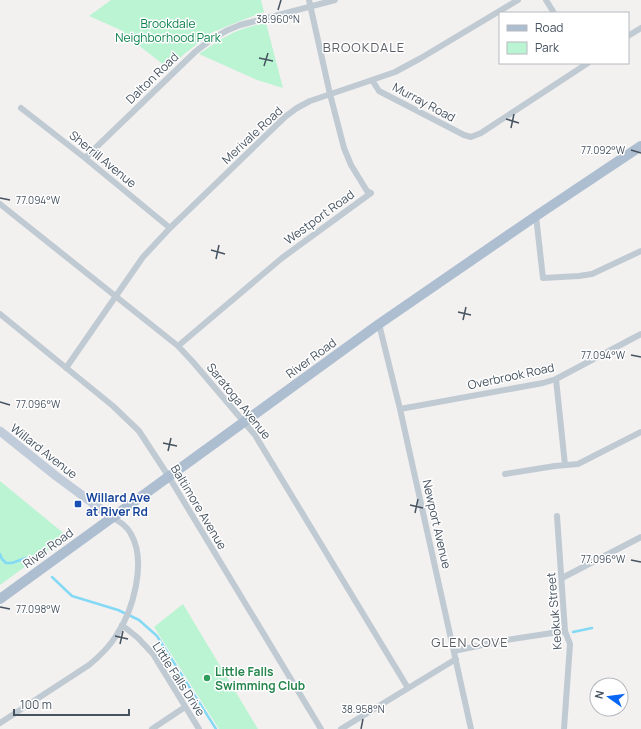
<svg xmlns="http://www.w3.org/2000/svg" width="641" height="729" viewBox="0 0 641 729" font-family="Manrope,sans-serif">
<style>
.green{fill:#bbf4d3}
.lines{fill:none;stroke-linecap:round;stroke-linejoin:round}
.stream{stroke:#84d9f4;stroke-width:2.5}
.street{stroke:#c0cad3;stroke-width:6}
.secondary{stroke:#c1ccdb;stroke-width:9}
.primary{stroke:#adbed1;stroke-width:10}
.ticks{fill:none;stroke:#465360;stroke-width:1.5}
.transit-dot{fill:#1a4fb4;stroke:#fff;stroke-width:1.5}
.leisure-dot{fill:#2e9e5b;stroke:#fff;stroke-width:1.5}
.labels{text-anchor:middle;dominant-baseline:central;stroke-width:3;stroke-linejoin:round;paint-order:stroke}
.park-label{font-size:12px;fill:#0f834e;stroke:#fff}
.street-label{font-size:12px;fill:#465360;stroke:#fff}
.transit-label{font-size:12px;font-weight:bold;fill:#164399;stroke:#fff;text-anchor:start}
.leisure-label{font-size:12px;font-weight:bold;fill:#27864d;stroke:#fff;text-anchor:start}
.neighbourhood-label{font-size:13px;letter-spacing:1px;fill:#5c6066;stroke:#fff}
.ticks-label{font-size:10px;text-anchor:middle;fill:#465360;stroke:#fff;stroke-width:3;stroke-linejoin:round;paint-order:stroke}
</style>
<rect width="100%" height="100%" fill="#f3f0f0"/>
<path class="green" d="M111 0H261L264 12 240 21 211 33 183 55 169 69 123 33V31L89 16Z
M266 23 283 88 257 80 199 54C222 38 237 28 266 23Z
M0 481 67 536 0 585Z
M183 604 258 729H219L154 627Z"/>
<g class="lines">
<path class="stream" d="M0 554 2 559 6 563H12L26 558 34 559
M52 577 72 596 118 610 139 620 157 636 216 729
M573 632 592 628"/>
<path class="street" d="M546 0 554 13
M628 36 641 28
M372 80 379 91 464 135 471 137 481 133 588 63
M21 108 85 158 170 228
M85 158 195 52C210 40 221 32 240 25L335 0
M0 204 178 346 193 362 255 435 408 688
M536 216 543 278 579 276 592 274 641 251
M0 314 113 406 139 431 169 477 321 729
M379 324 400 409 471 729
M178 346 282 258 371 193 367 191 351 165 344 148 330 94 309 0
M66 368 143 257 170 228 286 116 297 108 310 101 372 80 395 72 421 58 518 0
M556 379 565 465
M400 409 543 383 556 379 641 334
M505 474 555 466 578 464 641 432
M557 516 565 631 570 644 564 729
M562 578 641 537
M122 625 138 638 153 654 199 729
M454 651 506 640 565 631
M0 723 89 665C100 656 109 647 116 636 133 611 147 562 131 534 127 526 120 522 113 518
M152 729 185 707
M341 729 456 659"/>
<path class="secondary" d="M0 431 56 476 113 518"/>
<path class="primary" d="M0 599 379 324 536 216 641 146"/>
</g>
<path class="ticks" d="M278 10 281 0M259 58 273 61M264 66 268 53M506 119 519 123M511 128 514 114M631 150 641 153M0 198 10 200M211 250 225 254M216 259 219 245M458 312 471 315M463 320 466 307M631 355 641 357M0 402 10 405M163 443 177 446M168 451 171 438M410 505 423 508M415 513 418 499M631 560 641 562M0 607 10 609M115 636 128 639M120 644 123 631M361 729 363 719"/>
<rect class="transit-dot" x="74" y="500" width="8" height="8" rx="2"/>
<circle class="leisure-dot" cx="207" cy="678" r="4"/>
<g class="labels">
<g class="park-label">
<text x="168" y="23">Brookdale<tspan x="168" dy="14">Neighborhood Park</tspan></text>
</g>
<g class="street-label">
<text transform="translate(152 78) rotate(-44)">Dalton Road</text>
<text transform="translate(424 102) rotate(28)">Murray Road</text>
<text transform="translate(252 135) rotate(-43)">Merivale Road</text>
<text transform="translate(103 159) rotate(39)">Sherrill Avenue</text>
<text transform="translate(319 217) rotate(-36)">Westport Road</text>
<text transform="translate(311 358) rotate(-36)">River Road</text>
<text transform="translate(511 376) rotate(-12)">Overbrook Road</text>
<text transform="translate(239 401) rotate(51)">Saratoga Avenue</text>
<text transform="translate(44 451) rotate(38)">Willard Avenue</text>
<text transform="translate(199 507) rotate(59)">Baltimore Avenue</text>
<text transform="translate(437 524) rotate(77)">Newport Avenue</text>
<text transform="translate(48 548) rotate(-36)">River Road</text>
<text transform="translate(554 611) rotate(-95)">Keokuk Street</text>
<text transform="translate(179 679) rotate(57)">Little Falls Drive</text>
</g>
<g class="transit-label">
<text x="86" y="497">Willard Ave<tspan x="86" dy="14">at River Rd</tspan></text>
</g>
<g class="leisure-label">
<text x="215" y="671">Little Falls<tspan x="215" dy="14">Swimming Club</tspan></text>
</g>
<g class="neighbourhood-label">
<text x="364" y="47">BROOKDALE</text>
<text x="470" y="642">GLEN COVE</text>
</g>
</g>
<g class="ticks-label">
<text x="278" y="23">38.960°N</text>
<text x="603" y="154">77.092°W</text>
<text x="38" y="204">77.094°W</text>
<text x="603" y="359">77.094°W</text>
<text x="38" y="408">77.096°W</text>
<text x="603" y="563">77.096°W</text>
<text x="38" y="613">77.098°W</text>
<text x="363" y="713">38.958°N</text>
</g>
<rect x="499" y="12" width="130" height="52" fill="#ffffff" stroke="#b5babf"/>
<rect x="507" y="25" width="20" height="6" fill="#adbed1" stroke="#b5babf"/>
<text x="535" y="32" font-size="12" fill="#465360">Road</text>
<rect x="507" y="42" width="20" height="12" fill="#bbf4d3" stroke="#b5babf"/>
<text x="535" y="52" font-size="12" fill="#465360">Park</text>
<g transform="translate(609 697) rotate(284)"><circle r="19" fill="#ffffff" stroke="#b5babf"/>
<path d="M0-3L7 15L0 10L-7 15Z" fill="#0866f4"/>
<text y="-6" font-size="11" font-weight="bold" text-anchor="middle" fill="#465360">N</text>
</g>
<path d="M14 709v6h115v-6" fill="none" stroke="#465360" stroke-width="2"/>
<text x="20" y="709" font-size="12" fill="#465360" stroke="#ffffff" stroke-width="3" paint-order="stroke">100 m</text>
</svg>
